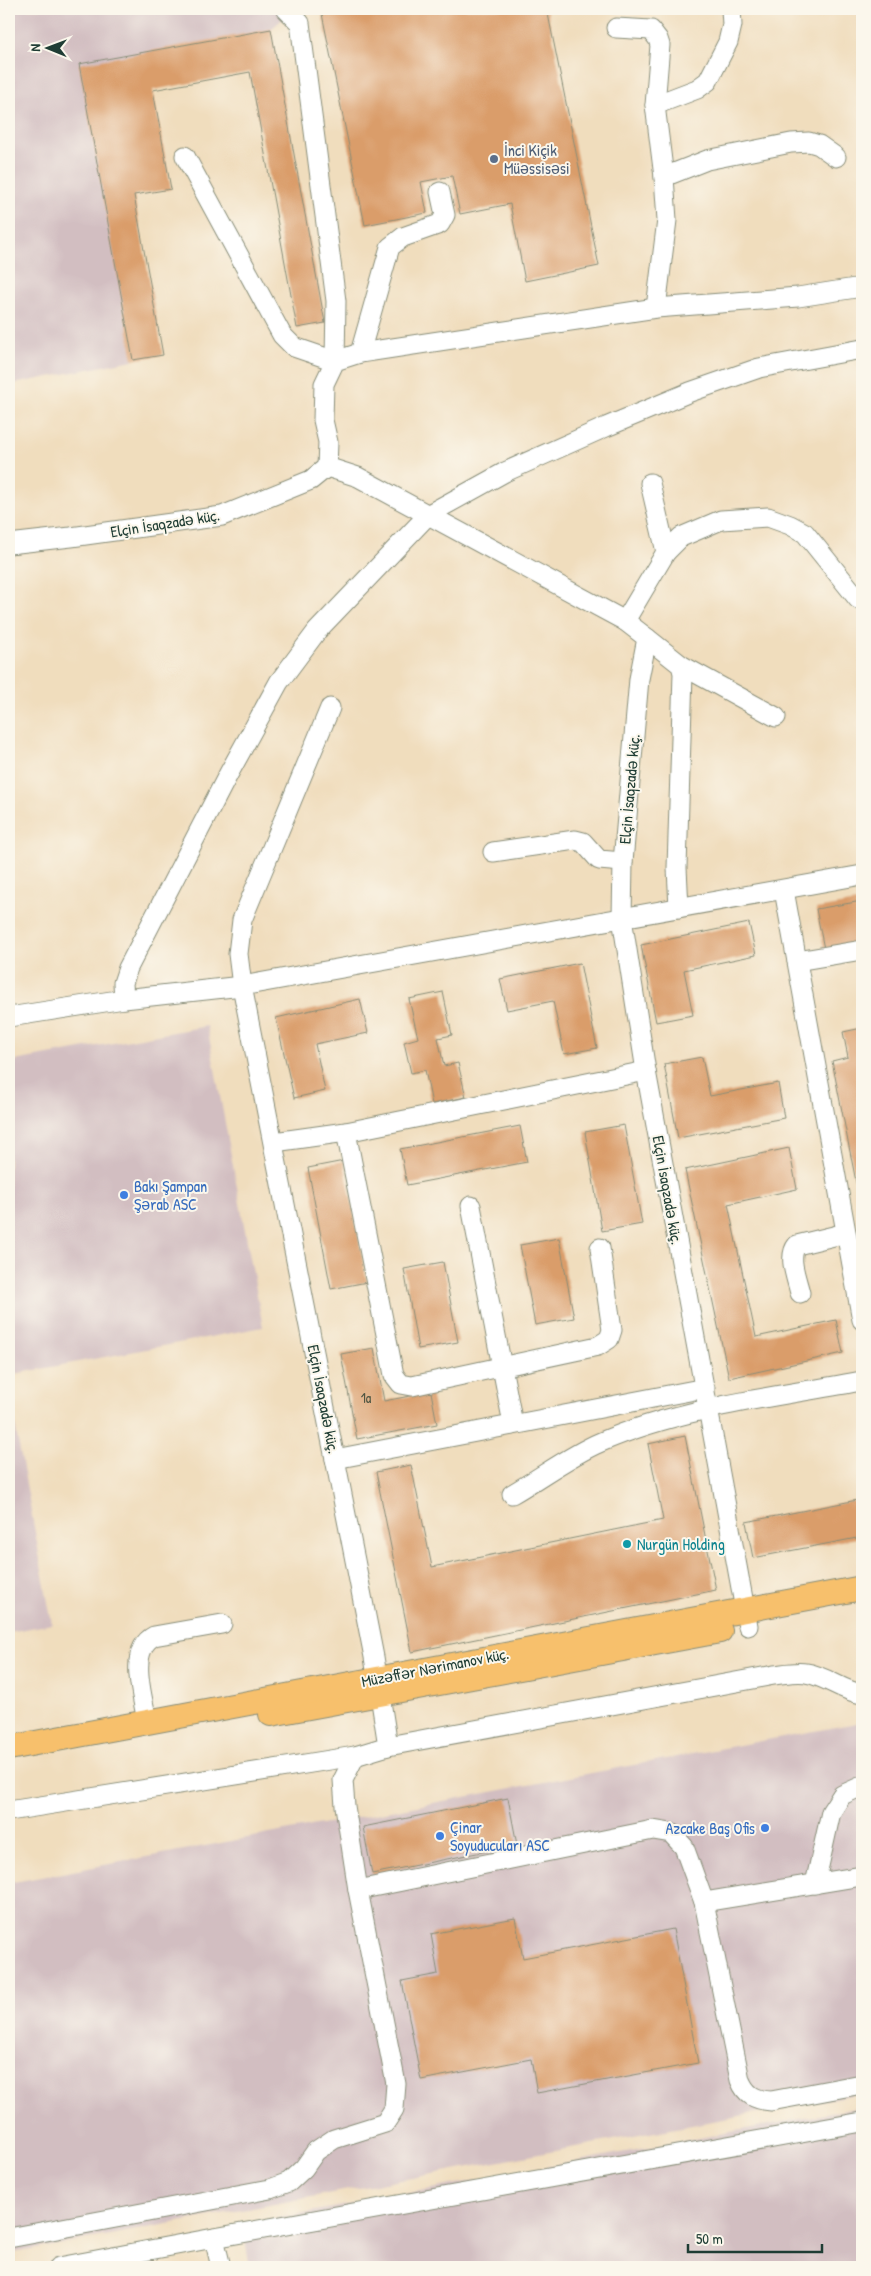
<svg xmlns="http://www.w3.org/2000/svg" width="871" height="2276" viewBox="0 0 871 2276" font-family="'Patrick Hand',sans-serif">
<style>
.industrial{fill:#d2bec1}
.building{fill:#da9d6a}
.lines{fill:none;stroke-linecap:round;stroke-linejoin:round}
.minor-casing{stroke:#888d78;stroke-width:21}
.major-casing{stroke:#888d78;stroke-width:26}
.minor{stroke:#fff;stroke-width:19}
.major{stroke:#f7c06c;stroke-width:24}
.service-dot{fill:#5c6f8a;stroke:#fbf7ec;stroke-width:2}
.shop-dot{fill:#3f7fe0;stroke:#fbf7ec;stroke-width:2}
.culture-dot{fill:#0f9aa8;stroke:#fbf7ec;stroke-width:2}
.labels{text-anchor:middle;dominant-baseline:central;stroke-width:4;stroke-linejoin:round;paint-order:stroke}
.number-label{font-size:14px;fill:#4e5542}
.service-label{font-size:16px;fill:#4e5e75;stroke:#fbf7ec;text-anchor:start}
.street-label{font-size:16px;fill:#1f3d34;stroke:#fbf7ec}
.shop-label{font-size:16px;fill:#366cbe;stroke:#fbf7ec;text-anchor:start}
.culture-label{font-size:16px;fill:#0d838f;stroke:#fbf7ec;text-anchor:start}
</style>
<rect width="100%" height="100%" fill="#fbf7ec"/>
<filter id="ink" filterUnits="userSpaceOnUse"><feTurbulence type="fractalNoise" baseFrequency=".02" numOctaves="2"/><feDisplacementMap in="SourceGraphic" scale="10" xChannelSelector="R" yChannelSelector="G"/><feConvolveMatrix kernelMatrix="1 2 1 2 8 2 1 2 1" color-interpolation-filters="sRGB"/></filter>
<filter id="wash" filterUnits="userSpaceOnUse"><feTurbulence type="fractalNoise" baseFrequency=".0096" numOctaves="4" result="noise"/><feDisplacementMap in="SourceGraphic" scale="20" xChannelSelector="R" yChannelSelector="G"/><feGaussianBlur stdDeviation="1.12" result="paint"/><feColorMatrix in="noise" values="0 0 0 0 0 0 0 0 0 0 0 0 0 0 0 0 0 1.4 0 .05"/><feComposite in="paint" operator="in"/></filter>
<g filter="url(#wash)">
<rect width="100%" height="100%" fill="#f0ddbd"/>
<g class="industrial">
<path d="M 9,9 L 294,9 L 271,29 L 79,64 L 133,360 L 9,385 Z"/>
<path d="M 207,1026 L 263,1327 L 9,1375 L 9,1062 Z"/>
<path d="M 9,1392 L 52,1624 L 9,1632 Z"/>
<path d="M 862,1722 L 862,2093 L 9,2254 L 9,1883 Z"/>
<path d="M 862,2107 L 862,2267 L 250,2267 L 242,2225 Z"/>
</g>
<g id="blocks">
<g class="building">
<path d="M 321,9 L 547,9 L 599,266 L 525,281 L 510,204 L 460,214 L 452,176 L 421,182 L 427,213 L 365,225 Z"/>
<path d="M 271,29 L 325,323 L 297,328 L 250,72 L 153,90 L 171,189 L 134,195 L 163,355 L 133,360 L 79,64 Z"/>
<path d="M 862,901 L 862,942 L 824,949 L 816,909 Z"/>
<path d="M 749,923 L 756,955 L 684,970 L 693,1015 L 656,1022 L 641,945 Z"/>
<path d="M 580,963 L 597,1048 L 564,1054 L 553,1001 L 507,1010 L 500,979 Z"/>
<path d="M 443,992 L 452,1035 L 438,1038 L 444,1066 L 458,1063 L 466,1097 L 432,1104 L 425,1070 L 411,1073 L 404,1042 L 418,1038 L 409,999 Z"/>
<path d="M 360,999 L 368,1033 L 315,1044 L 325,1091 L 294,1098 L 276,1018 Z"/>
<path d="M 862,1028 L 862,1207 L 861,1207 L 832,1061 L 848,1057 L 843,1032 Z"/>
<path d="M 702,1057 L 710,1096 L 778,1083 L 784,1118 L 678,1138 L 664,1064 Z"/>
<path d="M 624,1125 L 642,1224 L 602,1231 L 585,1132 Z"/>
<path d="M 520,1126 L 527,1162 L 407,1185 L 400,1149 Z"/>
<path d="M 789,1148 L 797,1189 L 728,1204 L 756,1337 L 836,1320 L 843,1353 L 729,1378 L 685,1170 Z"/>
<path d="M 344,1161 L 367,1282 L 331,1289 L 308,1168 Z"/>
<path d="M 559,1238 L 574,1318 L 535,1325 L 520,1245 Z"/>
<path d="M 443,1262 L 458,1342 L 418,1349 L 404,1269 Z"/>
<path d="M 374,1348 L 384,1401 L 431,1392 L 437,1424 L 357,1439 L 341,1354 Z"/>
<path d="M 685,1436 L 716,1590 L 412,1652 L 376,1472 L 411,1465 L 432,1567 L 663,1520 L 648,1444 Z"/>
<path d="M 862,1499 L 862,1537 L 753,1558 L 746,1522 Z"/>
<path d="M 508,1798 L 517,1845 L 372,1874 L 363,1827 Z"/>
<path d="M 515,1918 L 523,1958 L 673,1929 L 698,2063 L 537,2093 L 531,2059 L 421,2080 L 402,1981 L 438,1974 L 431,1934 Z"/>
</g>
</g>
</g>
<g filter="url(#ink)">
<use href="#blocks" fill-opacity="0" stroke="#888d78" stroke-width="1"/>
<g class="lines">
<defs>
<g id="minor">
<path d="M 616,28 L 651,30 L 658,39 L 660,45 L 655,105 L 664,177 L 667,220 L 656,308"/>
<path d="M 655,105 L 697,89 L 708,81 L 728,42 L 732,25 L 731,9"/>
<path d="M 185,156 L 282,335 L 294,347 L 335,361 L 336,301 L 300,23 L 286,9"/>
<path d="M 664,177 L 707,160 L 791,143 L 809,142 L 819,145 L 836,157"/>
<path d="M 360,353 L 390,247 L 403,237 L 440,224 L 445,215 L 440,192"/>
<path d="M 327,467 L 358,477 L 625,621 L 647,638 L 639,679 L 623,862 L 622,918 L 646,1071 L 748,1626"/>
<path d="M 327,467 L 328,442 L 323,420 L 324,384 L 335,361 L 360,353 L 656,308 L 798,297 L 862,287"/>
<path d="M 650,483 L 666,552"/>
<path d="M 9,544 L 71,537 L 222,516 L 311,480 L 327,467"/>
<path d="M 625,621 L 666,552 L 681,537 L 721,520 L 768,517 L 790,525 L 805,533 L 858,599 L 862,601"/>
<path d="M 647,638 L 681,665 L 683,673 L 677,868 L 679,908"/>
<path d="M 681,665 L 776,717"/>
<path d="M 493,852 L 575,840 L 583,842 L 599,860 L 623,862"/>
<path d="M 784,890 L 862,1320"/>
<path d="M 797,961 L 862,950"/>
<path d="M 124,999 L 123,983 L 128,968 L 229,773 L 279,682 L 317,631 L 429,514 L 505,472 L 606,427 L 690,392 L 759,368 L 862,349"/>
<path d="M 9,1017 L 124,999 L 242,986 L 862,875"/>
<path d="M 346,1132 L 394,1375 L 401,1384 L 412,1386 L 598,1346 L 609,1339 L 612,1330 L 600,1248"/>
<path d="M 274,1142 L 346,1132 L 646,1071"/>
<path d="M 471,1206 L 513,1424"/>
<path d="M 800,1293 C 797,1279 787,1257 797,1245 L 846,1233"/>
<path d="M 335,1459 L 705,1388"/>
<path d="M 512,1494 C 540,1478 572,1454 601,1442 C 682,1407 775,1397 862,1381"/>
<path d="M 147,1721 C 143,1697 127,1650 154,1636 L 222,1624"/>
<path d="M 388,1746 L 774,1675 C 784,1674 796,1671 806,1673 C 826,1676 842,1691 862,1694"/>
<path d="M 9,1811 L 355,1756 L 388,1746 L 374,1657 L 242,986 L 238,954 L 242,920 L 330,708"/>
<path d="M 815,1884 L 831,1812 L 842,1795 L 862,1786"/>
<path d="M 358,1890 L 653,1830 L 671,1833 L 684,1847 L 704,1902 L 740,2080 C 746,2095 755,2100 771,2101 L 862,2084"/>
<path d="M 704,1902 L 862,1876"/>
<path d="M 9,2238 L 270,2189 L 289,2182 L 304,2168 L 316,2151 L 334,2139 L 385,2123 L 394,2109 L 396,2084 L 358,1890 L 345,1806 L 343,1780 L 355,1756"/>
<path d="M 214,2238 L 862,2122"/>
<path d="M 59,2267 L 214,2238 L 221,2267"/>
</g>
<g id="major">
<path d="M 271,1714 L 720,1631"/>
<path d="M 9,1748 L 862,1588"/>
</g>
</defs>
<use href="#minor" class="minor-casing"/>
<use href="#major" class="major-casing"/>
<use href="#minor" class="minor"/>
<use href="#major" class="major"/>
</g>
</g>
<circle class="service-dot" cx="494" cy="159" r="5"/>
<g class="shop-dot">
<circle cx="124" cy="1195" r="5"/>
<circle cx="765" cy="1828" r="5"/>
<circle cx="440" cy="1836" r="5"/>
</g>
<circle class="culture-dot" cx="627" cy="1544" r="5"/>
<g class="labels">
<g class="number-label">
<text x="366" y="1397">1a</text>
</g>
<g class="service-label">
<text x="504" y="150">İnci Kiçik<tspan x="504" dy="18">Müəssisəsi</tspan></text>
</g>
<g class="street-label">
<text transform="translate(165 523) rotate(-9)">Elçin İsaqzadə küç.</text>
<text transform="translate(629 789) rotate(-85)">Elçin İsaqzadə küç.</text>
<text transform="translate(668 1190) rotate(80)">Elçin İsaqzadə küç.</text>
<text transform="translate(324 1399) rotate(79)">Elçin İsaqzadə küç.</text>
<text transform="translate(435 1667) rotate(-11)">Müzəffər Nərimanov küç.</text>
</g>
<g class="shop-label">
<text x="134" y="1186">Bakı Şampan<tspan x="134" dy="18">Şərab ASC</tspan></text>
<text x="450" y="1827">Çinar<tspan x="450" dy="18">Soyuducuları ASC</tspan></text>
<text x="755" y="1828" text-anchor="end">Azcake Baş Ofis</text>
</g>
<g class="culture-label">
<text x="637" y="1544">Nurgün Holding</text>
</g>
</g>
<rect width="871" height="2276" fill="none" stroke="#fbf7ec" stroke-width="30"/>
<g transform="translate(48 48) rotate(271)" stroke="#fbf7ec" stroke-width="4" paint-order="stroke">
<path d="M0-4L9 19L0 12L-9 19Z" fill="#1f3d34"/>
<text y="-8" font-size="14" font-weight="bold" text-anchor="middle" fill="#1f3d34">N</text>
</g>
<path d="M688 2244v8h134v-8" fill="none" stroke="#1f3d34" stroke-width="2.5"/>
<text x="696" y="2244" font-size="15" fill="#1f3d34" stroke="#fbf7ec" stroke-width="4" paint-order="stroke">50 m</text>
</svg>
